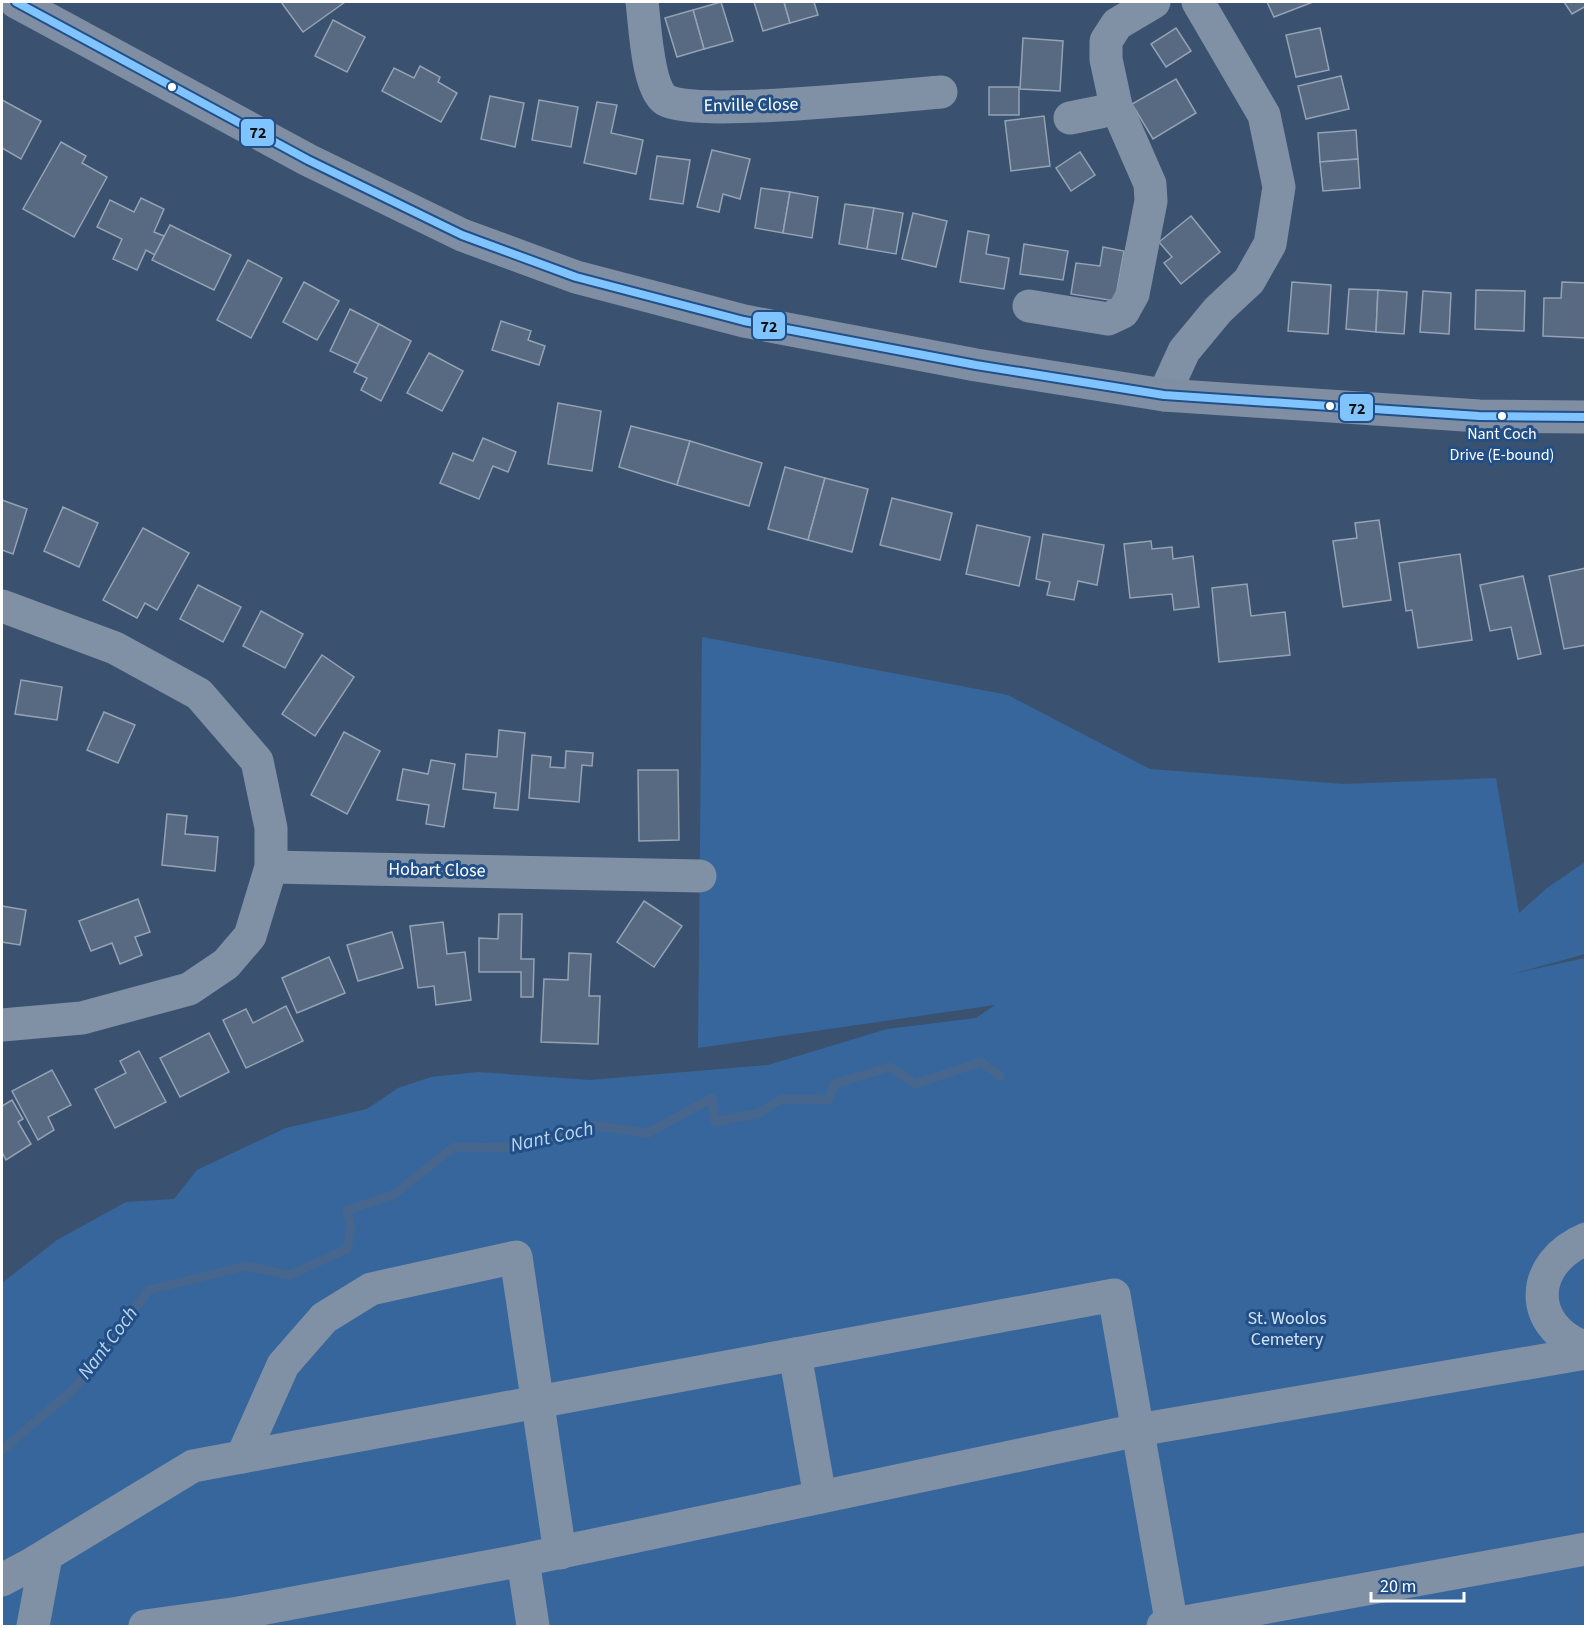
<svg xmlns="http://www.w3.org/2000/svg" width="1587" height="1628" viewBox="0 0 1587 1628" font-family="'Source Sans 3',sans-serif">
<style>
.green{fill:#37669d}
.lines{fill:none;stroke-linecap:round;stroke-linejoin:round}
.stream{stroke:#47668d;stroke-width:9}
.building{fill:#576a82;stroke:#94a2b4;stroke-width:1.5}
.minor{stroke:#8091a6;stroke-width:33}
.major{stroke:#7f8ea3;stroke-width:33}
.bus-1-casing{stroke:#234f87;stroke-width:12}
.bus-1{stroke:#80c4ff;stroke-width:8}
.bus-dot{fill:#fff;stroke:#234f87;stroke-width:2}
.labels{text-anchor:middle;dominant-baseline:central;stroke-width:6;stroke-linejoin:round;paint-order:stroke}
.bus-label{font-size:16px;fill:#fff;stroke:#234f87}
.street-label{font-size:18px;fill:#fff;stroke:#234f87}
.park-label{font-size:18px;fill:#d1e3f7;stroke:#234f87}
.water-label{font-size:20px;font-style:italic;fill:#b9d3f1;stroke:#234f87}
.line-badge{stroke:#234f87;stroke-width:2}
.pale-badge-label{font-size:16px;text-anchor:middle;font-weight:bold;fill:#111}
</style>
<rect width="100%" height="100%" fill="#3a5270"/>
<path class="green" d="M 702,637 L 1008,695 L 1150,769 L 1343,784 L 1496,778 L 1519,913 L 1547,888 L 1585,862 L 1585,954 L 1512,974 L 1585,958 L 1585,1626 L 2,1626 L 2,1283 L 57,1240 L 126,1202 L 174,1199 L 197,1170 L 243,1148 L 286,1128 L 367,1109 L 398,1088 L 431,1077 L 478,1072 L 590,1080 L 768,1065 L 887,1029 L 976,1018 L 995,1005 L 698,1048 Z"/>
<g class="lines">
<path class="stream" d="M 2,1450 L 74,1389 L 149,1290 L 246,1266 L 290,1275 L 347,1249 L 351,1227 L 347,1210 L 393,1195 L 454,1147 L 521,1148 L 589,1125 L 648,1133 L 712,1098 L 715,1122 L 759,1113 L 781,1099 L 829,1100 L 834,1084 L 890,1067 L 915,1084 L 981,1062 L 1000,1076"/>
</g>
<g class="building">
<path d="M 281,2 L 345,2 L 303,32 Z"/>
<path d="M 721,2 L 733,41 L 704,49 L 693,10 Z"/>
<path d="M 754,2 L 784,2 L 790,23 L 763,31 Z"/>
<path d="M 784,2 L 814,2 L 818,15 L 790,23 Z"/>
<path d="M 1267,2 L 1313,2 L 1274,17 Z"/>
<path d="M 1564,2 L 1586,2 L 1586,6 L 1572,14 Z"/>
<path d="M 693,10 L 704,49 L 677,57 L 665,18 Z"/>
<path d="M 333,20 L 365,37 L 347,72 L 315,56 Z"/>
<path d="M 1176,28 L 1191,51 L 1166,67 L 1151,44 Z"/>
<path d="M 1320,28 L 1329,70 L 1296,77 L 1286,35 Z"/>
<path d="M 1023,38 L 1063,41 L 1060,91 L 1020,89 Z"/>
<path d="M 420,66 L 440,77 L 438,82 L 457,93 L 441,122 L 382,91 L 394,68 L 414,78 Z"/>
<path d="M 1341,76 L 1349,109 L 1306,119 L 1298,86 Z"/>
<path d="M 1176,79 L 1196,113 L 1153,139 L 1132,104 Z"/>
<rect x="989" y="87" width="30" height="28"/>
<path d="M 490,96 L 524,103 L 515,147 L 481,139 Z"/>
<path d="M 2,100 L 41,121 L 21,159 L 2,148 Z"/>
<path d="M 539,100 L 578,107 L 571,147 L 532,140 Z"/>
<path d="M 597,102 L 617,105 L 611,133 L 643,140 L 636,174 L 584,163 Z"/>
<path d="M 1044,116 L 1050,166 L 1011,171 L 1005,121 Z"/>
<path d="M 1356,130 L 1358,159 L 1320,162 L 1318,133 Z"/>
<path d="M 61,142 L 86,156 L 82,163 L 107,177 L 74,237 L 23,209 Z"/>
<path d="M 712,150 L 750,159 L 740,199 L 723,194 L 719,212 L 697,207 Z"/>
<path d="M 1080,152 L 1095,175 L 1071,191 L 1056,168 Z"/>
<path d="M 657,156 L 690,160 L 683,204 L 650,199 Z"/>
<path d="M 1358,159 L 1360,188 L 1323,191 L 1320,162 Z"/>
<path d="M 761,188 L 790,192 L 783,233 L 755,228 Z"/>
<path d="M 790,192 L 818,197 L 812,238 L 783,233 Z"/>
<path d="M 141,198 L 164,209 L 154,232 L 164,236 L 155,255 L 146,250 L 137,270 L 113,259 L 122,239 L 97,227 L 110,200 L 134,212 Z"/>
<path d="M 845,204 L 874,208 L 867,249 L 839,244 Z"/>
<path d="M 874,208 L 903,213 L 896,254 L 867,249 Z"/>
<path d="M 913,213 L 947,221 L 936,267 L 902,259 Z"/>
<path d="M 1191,216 L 1220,252 L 1181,284 L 1164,263 L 1172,257 L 1159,242 Z"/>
<path d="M 170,225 L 231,255 L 214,290 L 152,260 Z"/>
<path d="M 968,231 L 989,235 L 986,254 L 1009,258 L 1004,289 L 960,282 Z"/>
<path d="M 1024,244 L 1068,251 L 1063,280 L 1020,274 Z"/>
<path d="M 1103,247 L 1124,251 L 1115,301 L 1071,294 L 1076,263 L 1100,266 Z"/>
<path d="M 248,260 L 282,278 L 251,338 L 217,320 Z"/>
<path d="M 304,282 L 339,301 L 317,340 L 283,322 Z"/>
<path d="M 1292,282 L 1331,285 L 1328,334 L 1288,331 Z"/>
<path d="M 1562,282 L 1586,283 L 1586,338 L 1543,336 L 1544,298 L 1561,298 Z"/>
<path d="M 1349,289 L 1378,290 L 1376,332 L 1346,329 Z"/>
<path d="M 1378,290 L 1407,292 L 1404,334 L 1376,332 Z"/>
<path d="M 1476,290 L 1525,291 L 1524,331 L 1475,329 Z"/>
<path d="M 1423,291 L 1451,293 L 1449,334 L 1420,332 Z"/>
<path d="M 350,309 L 379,324 L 358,364 L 330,351 Z"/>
<path d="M 501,321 L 531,331 L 528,340 L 545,346 L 539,365 L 492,350 Z"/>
<path d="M 379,324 L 411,341 L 381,401 L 361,390 L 367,378 L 354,372 Z"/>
<path d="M 429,353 L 463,371 L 442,411 L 407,393 Z"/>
<path d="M 558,403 L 601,411 L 592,471 L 548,464 Z"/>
<path d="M 631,426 L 690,441 L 677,485 L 619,467 Z"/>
<path d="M 483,438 L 516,452 L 508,472 L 493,466 L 479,499 L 440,483 L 453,453 L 473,461 Z"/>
<path d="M 690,441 L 762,463 L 749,506 L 677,485 Z"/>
<path d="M 785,467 L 825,478 L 808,540 L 768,529 Z"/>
<path d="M 825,478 L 868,489 L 852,552 L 808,540 Z"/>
<path d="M 892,498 L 952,513 L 940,560 L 880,545 Z"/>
<path d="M 2,500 L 27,509 L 13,554 L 2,550 Z"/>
<path d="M 63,507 L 98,523 L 79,567 L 44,551 Z"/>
<path d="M 1379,520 L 1391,600 L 1343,607 L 1333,541 L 1357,538 L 1355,523 Z"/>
<path d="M 977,525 L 1030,537 L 1019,586 L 966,574 Z"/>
<path d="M 143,528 L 189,553 L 157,610 L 145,603 L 137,618 L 103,600 Z"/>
<path d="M 1043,534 L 1104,545 L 1097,585 L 1078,581 L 1074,600 L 1047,595 L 1050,582 L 1036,579 Z"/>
<path d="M 1151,541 L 1152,549 L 1172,547 L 1173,559 L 1193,556 L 1199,607 L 1174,610 L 1172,594 L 1130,598 L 1124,544 Z"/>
<path d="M 1460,554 L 1472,640 L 1418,648 L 1412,610 L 1406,611 L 1399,563 Z"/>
<path d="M 1586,568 L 1586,645 L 1564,649 L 1549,576 Z"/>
<path d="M 1523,576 L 1541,654 L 1518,659 L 1511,627 L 1490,631 L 1480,585 Z"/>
<path d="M 1247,584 L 1251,616 L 1285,612 L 1290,655 L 1219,662 L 1212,588 Z"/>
<path d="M 198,585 L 241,607 L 223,642 L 180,619 Z"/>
<path d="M 261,611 L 303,634 L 285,668 L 243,646 Z"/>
<path d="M 322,655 L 354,677 L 315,736 L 282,714 Z"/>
<path d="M 21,680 L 62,687 L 57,720 L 15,714 Z"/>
<path d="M 104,712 L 135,725 L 118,763 L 87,750 Z"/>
<path d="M 499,730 L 525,733 L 518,810 L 494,808 L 496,793 L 463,789 L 466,754 L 497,757 Z"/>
<path d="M 344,732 L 380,751 L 347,814 L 311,795 Z"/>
<path d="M 566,751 L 593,753 L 592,766 L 582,765 L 579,802 L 529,798 L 532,755 L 551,757 L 550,767 L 565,768 Z"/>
<path d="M 431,760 L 455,764 L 444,827 L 426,824 L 429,805 L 397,800 L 403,769 L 428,774 Z"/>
<path d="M 638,770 L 678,770 L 679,840 L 639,841 Z"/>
<path d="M 167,814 L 187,816 L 185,834 L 218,837 L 215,871 L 162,865 Z"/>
<path d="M 138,899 L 150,932 L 135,937 L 142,955 L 120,964 L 112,943 L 91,951 L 79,921 Z"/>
<path d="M 644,901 L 682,926 L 654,967 L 617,942 Z"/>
<path d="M 2,906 L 26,910 L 20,945 L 2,942 Z"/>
<path d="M 499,914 L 522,914 L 521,959 L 534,959 L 533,997 L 521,997 L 521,972 L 479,972 L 479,938 L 498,939 Z"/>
<path d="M 443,922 L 447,954 L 465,952 L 471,1000 L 436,1005 L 434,986 L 418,988 L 410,926 Z"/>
<path d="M 392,932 L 403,968 L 358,981 L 347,945 Z"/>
<path d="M 569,953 L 591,954 L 589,996 L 600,996 L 598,1044 L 541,1042 L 544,979 L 568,980 Z"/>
<path d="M 329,957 L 345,993 L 297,1013 L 282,978 Z"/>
<path d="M 286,1006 L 303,1041 L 246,1068 L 223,1020 L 246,1009 L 253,1023 Z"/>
<path d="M 209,1033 L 229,1072 L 180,1097 L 160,1058 Z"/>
<path d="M 139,1051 L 166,1102 L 115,1128 L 95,1089 L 126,1073 L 120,1061 Z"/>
<path d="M 52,1070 L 71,1105 L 48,1117 L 54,1130 L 38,1140 L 12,1091 Z"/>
<path d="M 12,1100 L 23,1119 L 18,1122 L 31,1144 L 6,1160 L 2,1152 L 2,1106 Z"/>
</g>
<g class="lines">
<g class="minor">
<path d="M 642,2 C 645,24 647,84 664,99 C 686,119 900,95 941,92"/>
<path d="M 1070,118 L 1100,112 L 1116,106"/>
<path d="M 1029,306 L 1108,319 L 1123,312 L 1133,294 L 1151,201 L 1150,184 L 1116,106 L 1106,59 L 1106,41 L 1117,24 L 1154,2"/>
<path d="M 1164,395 L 1184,351 L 1218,310 L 1249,281 L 1270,244 L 1279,187 L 1264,115 L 1198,2"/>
<path d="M 2,606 L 115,648 L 199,694 L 257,761 L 271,828 L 271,867 L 250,936 L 226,964 L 189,989 L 82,1018 L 2,1025"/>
<path d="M 271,867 L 700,876"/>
<path d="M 1586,1239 C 1529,1263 1526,1326 1586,1348"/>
<path d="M 795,1354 L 820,1497"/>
<path d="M 242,1457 L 283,1365 L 324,1318 L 371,1289 L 516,1257 L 560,1553"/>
<path d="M 523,1560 L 533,1626"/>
<path d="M 2,1580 L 30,1565 L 193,1466 L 1114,1295 L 1172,1626"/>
<path d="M 33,1626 L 46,1556"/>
<path d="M 145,1626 L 239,1613"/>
<path d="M 241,1626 L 239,1613 L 523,1560 L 1138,1430 L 1586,1353"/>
<path d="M 1163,1626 L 1586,1549"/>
</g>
<path class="major" d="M 16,2 L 308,160 L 462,235 L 576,277 L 744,321 L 976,365 L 1164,395 L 1479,416 L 1586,417"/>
<defs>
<path id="bus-1" d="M 16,2 L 308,160 L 462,235 L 576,277 L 744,321 L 976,365 L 1164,395 L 1479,416 L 1586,417"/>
</defs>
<use href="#bus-1" class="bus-1-casing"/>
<use href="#bus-1" class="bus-1"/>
</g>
<g class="bus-dot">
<circle cx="172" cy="87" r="5"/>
<circle cx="1330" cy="406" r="5"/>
<circle cx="1502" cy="416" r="5"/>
</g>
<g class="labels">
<g class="bus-label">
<text x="1502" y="434">Nant Coch<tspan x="1502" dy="21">Drive (E-bound)</tspan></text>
</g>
<g class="street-label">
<text transform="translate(751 105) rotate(-1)">Enville Close</text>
<text transform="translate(437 870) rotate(1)">Hobart Close</text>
</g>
<g class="park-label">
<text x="1287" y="1318">St. Woolos<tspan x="1287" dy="21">Cemetery</tspan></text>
</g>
<g class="water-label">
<text transform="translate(552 1137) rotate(-12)">Nant Coch</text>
<text transform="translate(108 1343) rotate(-53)">Nant Coch</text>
</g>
</g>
<g class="line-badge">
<rect x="240" y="118" width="35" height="29" rx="6" fill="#80c4ff"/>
<rect x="752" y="311" width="34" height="29" rx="6" fill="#80c4ff"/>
<rect x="1339" y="393" width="35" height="29" rx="6" fill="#80c4ff"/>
</g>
<g class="pale-badge-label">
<text x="258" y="138">72</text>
<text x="769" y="332">72</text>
<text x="1357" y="414">72</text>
</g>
<rect width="1587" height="1628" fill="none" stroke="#ffffff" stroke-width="6"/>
<path d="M1371 1592v9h93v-9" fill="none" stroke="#ffffff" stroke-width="3"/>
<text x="1380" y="1592" font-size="18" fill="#ffffff" stroke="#234f87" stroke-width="4.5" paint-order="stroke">20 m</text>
</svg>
